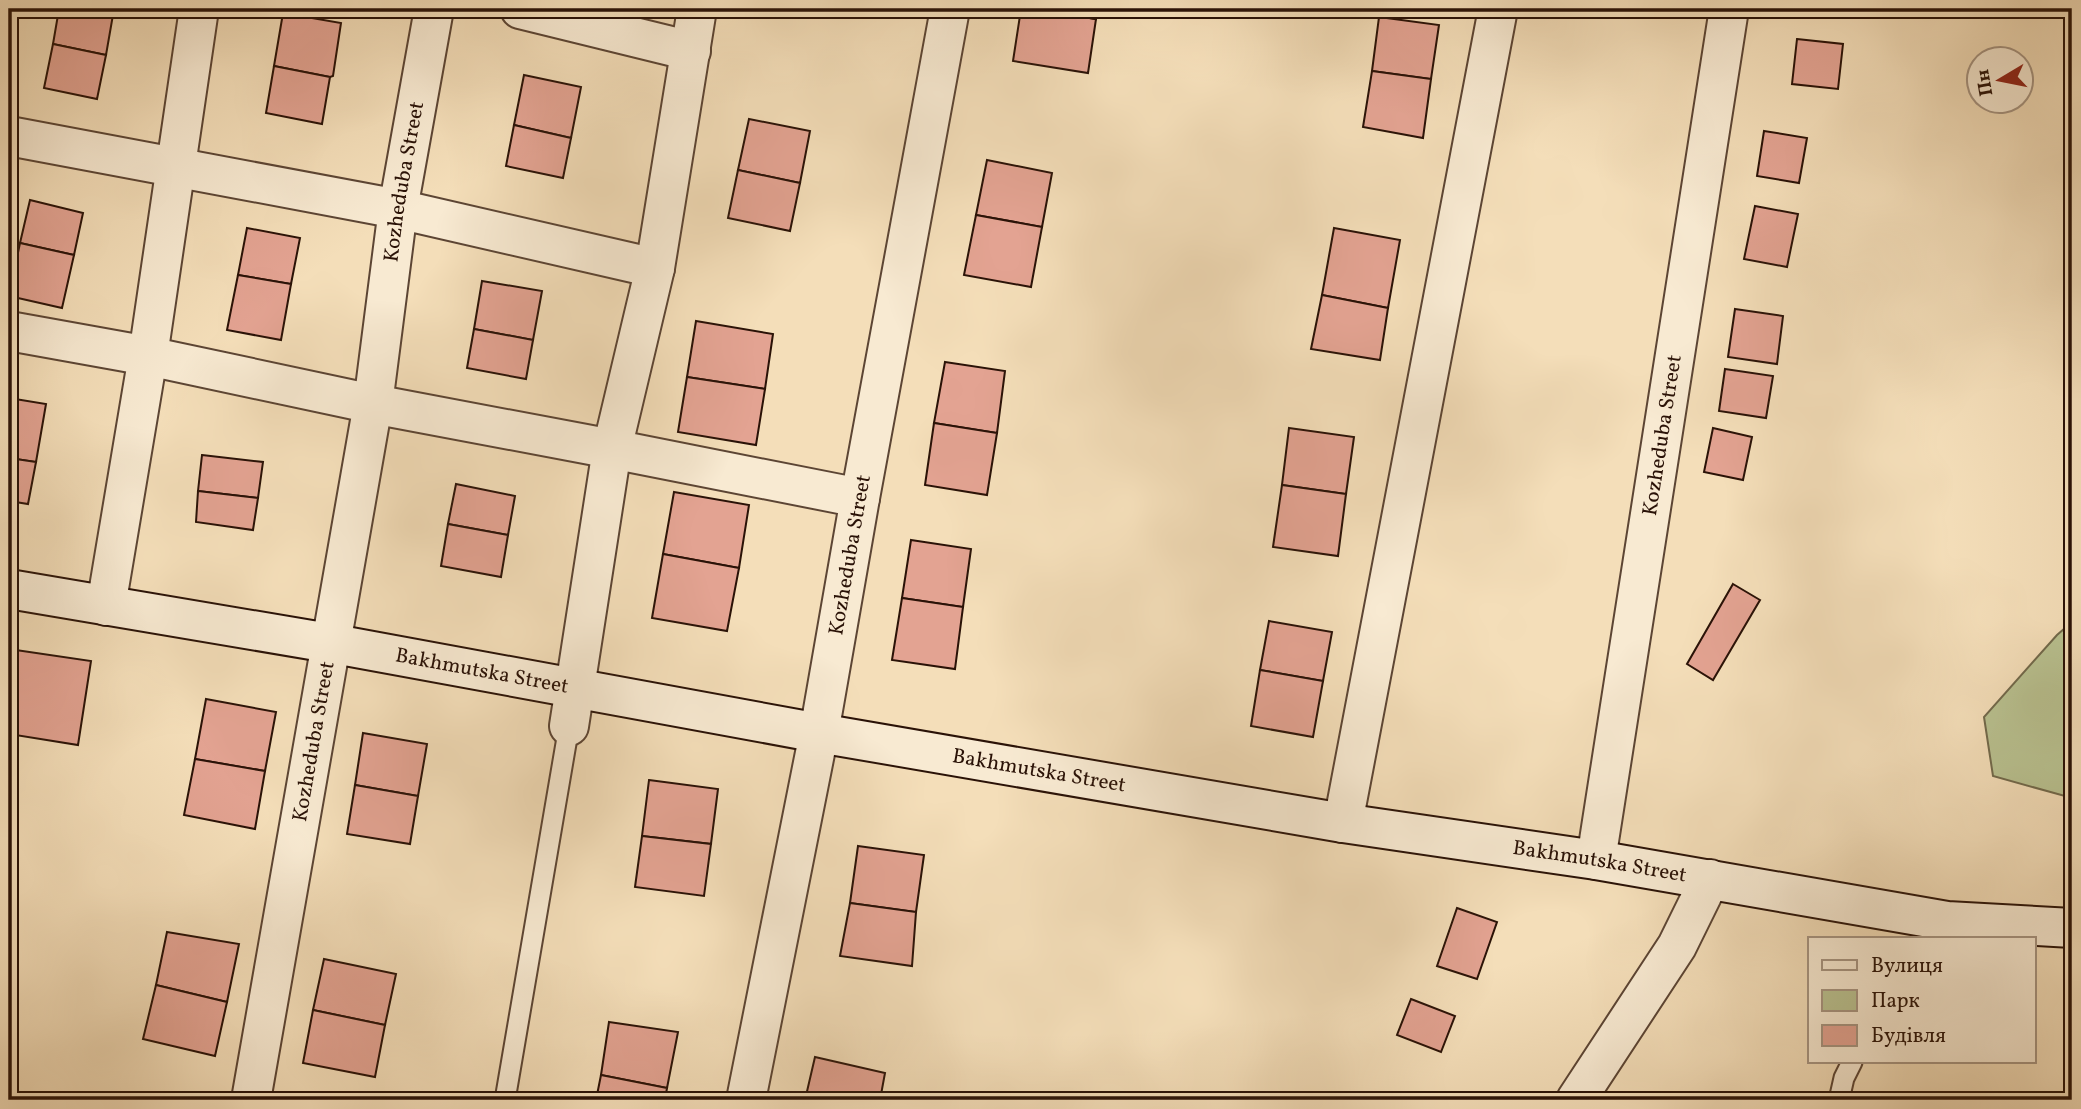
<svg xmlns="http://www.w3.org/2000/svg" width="2081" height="1109" viewBox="0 0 2081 1109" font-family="Vollkorn,serif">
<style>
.green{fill:#b9c291;stroke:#726a4c;stroke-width:2}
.building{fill:#e3a392;stroke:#2a1207;stroke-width:2}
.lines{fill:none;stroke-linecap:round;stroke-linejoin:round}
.lane-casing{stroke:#5c4534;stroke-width:23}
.street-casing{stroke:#5c4534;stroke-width:42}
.secondary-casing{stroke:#2a1207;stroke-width:42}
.lane{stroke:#f8ead2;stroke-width:19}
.street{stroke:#f8ead2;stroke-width:38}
.secondary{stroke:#f8ead2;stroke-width:38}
.labels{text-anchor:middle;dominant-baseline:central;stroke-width:7;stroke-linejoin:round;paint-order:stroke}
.street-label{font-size:21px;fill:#2a1207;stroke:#f8ead2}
</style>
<rect width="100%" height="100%" fill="#f4deb9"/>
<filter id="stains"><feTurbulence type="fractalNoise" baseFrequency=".00286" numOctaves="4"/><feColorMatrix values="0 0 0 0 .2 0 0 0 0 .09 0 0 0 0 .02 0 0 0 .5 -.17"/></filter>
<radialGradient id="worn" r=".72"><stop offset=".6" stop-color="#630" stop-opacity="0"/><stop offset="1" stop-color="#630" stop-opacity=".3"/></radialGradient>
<path class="green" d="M 2072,622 L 2072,798 L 1993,776 L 1984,717 L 2057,635 Z"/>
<g class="building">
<path d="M 59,9 L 114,9 L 106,55 L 53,44 Z"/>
<path d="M 796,9 L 826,9 L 824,16 Z"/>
<path d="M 1021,9 L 1033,9 L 1096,19 L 1088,73 L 1013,61 Z"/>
<path d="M 1033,9 L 1098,9 L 1096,19 Z"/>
<path d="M 283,13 L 341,23 L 333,76 L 330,77 L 274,66 Z"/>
<path d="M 1379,17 L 1439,25 L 1431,79 L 1372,71 Z"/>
<path d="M 1797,39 L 1843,44 L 1838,89 L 1792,84 Z"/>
<path d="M 53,44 L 106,55 L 97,99 L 44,88 Z"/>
<path d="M 274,66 L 330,77 L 322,124 L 266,113 Z"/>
<path d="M 1372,71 L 1431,79 L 1423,138 L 1363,127 Z"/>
<path d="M 524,75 L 581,87 L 571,138 L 514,125 Z"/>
<path d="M 749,119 L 810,131 L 800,183 L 738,170 Z"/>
<path d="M 514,125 L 571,138 L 563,178 L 506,166 Z"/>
<path d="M 1764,131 L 1807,138 L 1799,183 L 1757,176 Z"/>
<path d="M 987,160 L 1052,173 L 1042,227 L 976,215 Z"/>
<path d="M 738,170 L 800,183 L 790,231 L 728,218 Z"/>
<path d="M 30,200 L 83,213 L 74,255 L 20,243 Z"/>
<path d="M 1755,206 L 1798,214 L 1787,267 L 1744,259 Z"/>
<path d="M 976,215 L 1042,227 L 1031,287 L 964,275 Z"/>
<path d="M 247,228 L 300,238 L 291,284 L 238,275 Z"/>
<path d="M 1334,228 L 1400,240 L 1388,308 L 1322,295 Z"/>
<path d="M 20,243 L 74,255 L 62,308 L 9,296 Z"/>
<path d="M 238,275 L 291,284 L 281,340 L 227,330 Z"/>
<path d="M 482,281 L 542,291 L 533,340 L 474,329 Z"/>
<path d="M 1322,295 L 1388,308 L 1380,360 L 1311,349 Z"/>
<path d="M 1735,309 L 1783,316 L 1777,364 L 1728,357 Z"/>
<path d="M 696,321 L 773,334 L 765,389 L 687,377 Z"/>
<path d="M 474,329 L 533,340 L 526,379 L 467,368 Z"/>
<path d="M 945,362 L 1005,371 L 997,433 L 934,423 Z"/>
<path d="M 1725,369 L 1773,376 L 1766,418 L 1719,411 Z"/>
<path d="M 687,377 L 765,389 L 756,445 L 678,432 Z"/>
<path d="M 9,398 L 46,404 L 36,462 L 9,458 Z"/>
<path d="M 934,423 L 997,433 L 987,495 L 925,485 Z"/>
<path d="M 1289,428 L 1354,437 L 1346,494 L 1282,485 Z"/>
<path d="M 1713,428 L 1752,437 L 1743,480 L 1704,472 Z"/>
<path d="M 202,455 L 263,462 L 258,498 L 198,491 Z"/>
<path d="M 9,458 L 36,462 L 28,504 L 9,501 Z"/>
<path d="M 456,484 L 515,496 L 508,535 L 448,524 Z"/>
<path d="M 1282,485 L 1346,494 L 1338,556 L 1273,547 Z"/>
<path d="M 198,491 L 258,498 L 253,530 L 196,522 Z"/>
<path d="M 674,492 L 749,505 L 739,568 L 663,554 Z"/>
<path d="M 448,524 L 508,535 L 501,577 L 441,566 Z"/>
<path d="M 911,540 L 971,549 L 963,607 L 902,598 Z"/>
<path d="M 663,554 L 739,568 L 727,631 L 652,618 Z"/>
<path d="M 1733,584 L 1760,600 L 1713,680 L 1687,664 Z"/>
<path d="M 902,598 L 963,607 L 955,669 L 892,660 Z"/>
<path d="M 1269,621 L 1332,632 L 1323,681 L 1260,670 Z"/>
<path d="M 9,649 L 91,661 L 78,745 L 9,734 Z"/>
<path d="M 1260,670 L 1323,681 L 1313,737 L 1251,726 Z"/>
<path d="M 206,699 L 276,712 L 265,771 L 195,759 Z"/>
<path d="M 363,733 L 427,744 L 418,796 L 355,785 Z"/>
<path d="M 195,759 L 265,771 L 255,829 L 184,815 Z"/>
<path d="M 649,780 L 718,789 L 711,844 L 642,836 Z"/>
<path d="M 355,785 L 418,796 L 410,844 L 347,834 Z"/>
<path d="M 642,836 L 711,844 L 704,896 L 635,887 Z"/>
<path d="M 858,846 L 924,855 L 916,912 L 850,903 Z"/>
<path d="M 850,903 L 916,912 L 912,966 L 840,956 Z"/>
<path d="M 1457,908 L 1497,922 L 1477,979 L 1437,966 Z"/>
<path d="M 167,932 L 239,944 L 227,1002 L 156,985 Z"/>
<path d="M 324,959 L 396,974 L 385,1025 L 313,1010 Z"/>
<path d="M 156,985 L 227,1002 L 215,1056 L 143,1039 Z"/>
<path d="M 1411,999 L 1455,1016 L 1441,1052 L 1397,1035 Z"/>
<path d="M 313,1010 L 385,1025 L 375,1077 L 303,1063 Z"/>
<path d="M 609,1022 L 678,1032 L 667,1088 L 601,1075 Z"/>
<path d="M 815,1057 L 885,1073 L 880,1100 L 805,1100 Z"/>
<path d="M 601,1075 L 667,1088 L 665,1100 L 596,1100 Z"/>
</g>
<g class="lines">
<defs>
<g id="lane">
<path d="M 505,1100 L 569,726"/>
<path d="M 1839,1100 L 1844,1078 L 1852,1062"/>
</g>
<g id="street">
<path d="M 520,9 L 691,51"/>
<path d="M 9,136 L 398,209 L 655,268"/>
<path d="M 9,331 L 148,356 L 373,404 L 612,449 L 860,498"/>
<path d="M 106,606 L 148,356 L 199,9"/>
<path d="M 569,726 L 612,449 L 655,268 L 697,9"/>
<path d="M 1343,823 L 1498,9"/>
<path id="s1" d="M 1596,860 L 1729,9"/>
<path id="s2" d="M 251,1100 L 373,404 L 398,209 L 434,9"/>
<path id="s3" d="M 746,1100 L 819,733 L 860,498 L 950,9"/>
<path d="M 1576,1100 L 1677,946 L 1710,879"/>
</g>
<g id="secondary">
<path id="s4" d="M 9,589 L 329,643 L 819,733 L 1343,823 L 1596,860 L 1947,921 L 2072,928"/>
</g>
</defs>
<use href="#lane" class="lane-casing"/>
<use href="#street" class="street-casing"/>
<use href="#secondary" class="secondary-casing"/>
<use href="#lane" class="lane"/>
<use href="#street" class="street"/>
<use href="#secondary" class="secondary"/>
</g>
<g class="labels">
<g class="street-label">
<text stroke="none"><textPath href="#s2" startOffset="931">Kozheduba Street</textPath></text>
<text stroke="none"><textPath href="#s1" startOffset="430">Kozheduba Street</textPath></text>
<text stroke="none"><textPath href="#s3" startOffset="555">Kozheduba Street</textPath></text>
<text stroke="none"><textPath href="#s4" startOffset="480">Bakhmutska Street</textPath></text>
<text stroke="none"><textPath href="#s2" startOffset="364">Kozheduba Street</textPath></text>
<text stroke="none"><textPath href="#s4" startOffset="1046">Bakhmutska Street</textPath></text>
<text stroke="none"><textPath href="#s4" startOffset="1614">Bakhmutska Street</textPath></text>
</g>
</g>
<rect width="2081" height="1109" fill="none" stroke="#f4deb9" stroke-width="35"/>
<rect x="10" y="10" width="2060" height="1088" fill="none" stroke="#2a1207" stroke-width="3.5"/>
<rect x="18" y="18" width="2046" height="1074" fill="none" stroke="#2a1207" stroke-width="2"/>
<rect x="1808" y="937" width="228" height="126" fill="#f8ead2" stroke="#a69481" stroke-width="2"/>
<rect x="1822" y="960" width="35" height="10" fill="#f8ead2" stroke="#a69481" stroke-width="2"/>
<text x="1871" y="972" font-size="21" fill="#2a1207">Вулиця</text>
<rect x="1822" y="990" width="35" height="21" fill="#b9c291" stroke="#a69481" stroke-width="2"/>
<text x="1871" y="1007" font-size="21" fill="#2a1207">Парк</text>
<rect x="1822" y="1025" width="35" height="21" fill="#e3a392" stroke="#a69481" stroke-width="2"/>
<text x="1871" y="1042" font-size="21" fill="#2a1207">Будівля</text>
<g transform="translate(2000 80) rotate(260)"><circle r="33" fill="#f8ead2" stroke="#a69481" stroke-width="2"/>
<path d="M0-5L12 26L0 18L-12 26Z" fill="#8f2418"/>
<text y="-10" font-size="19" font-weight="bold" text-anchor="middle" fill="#2a1207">Пн</text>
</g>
<rect width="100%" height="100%" filter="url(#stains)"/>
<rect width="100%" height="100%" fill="url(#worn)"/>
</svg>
